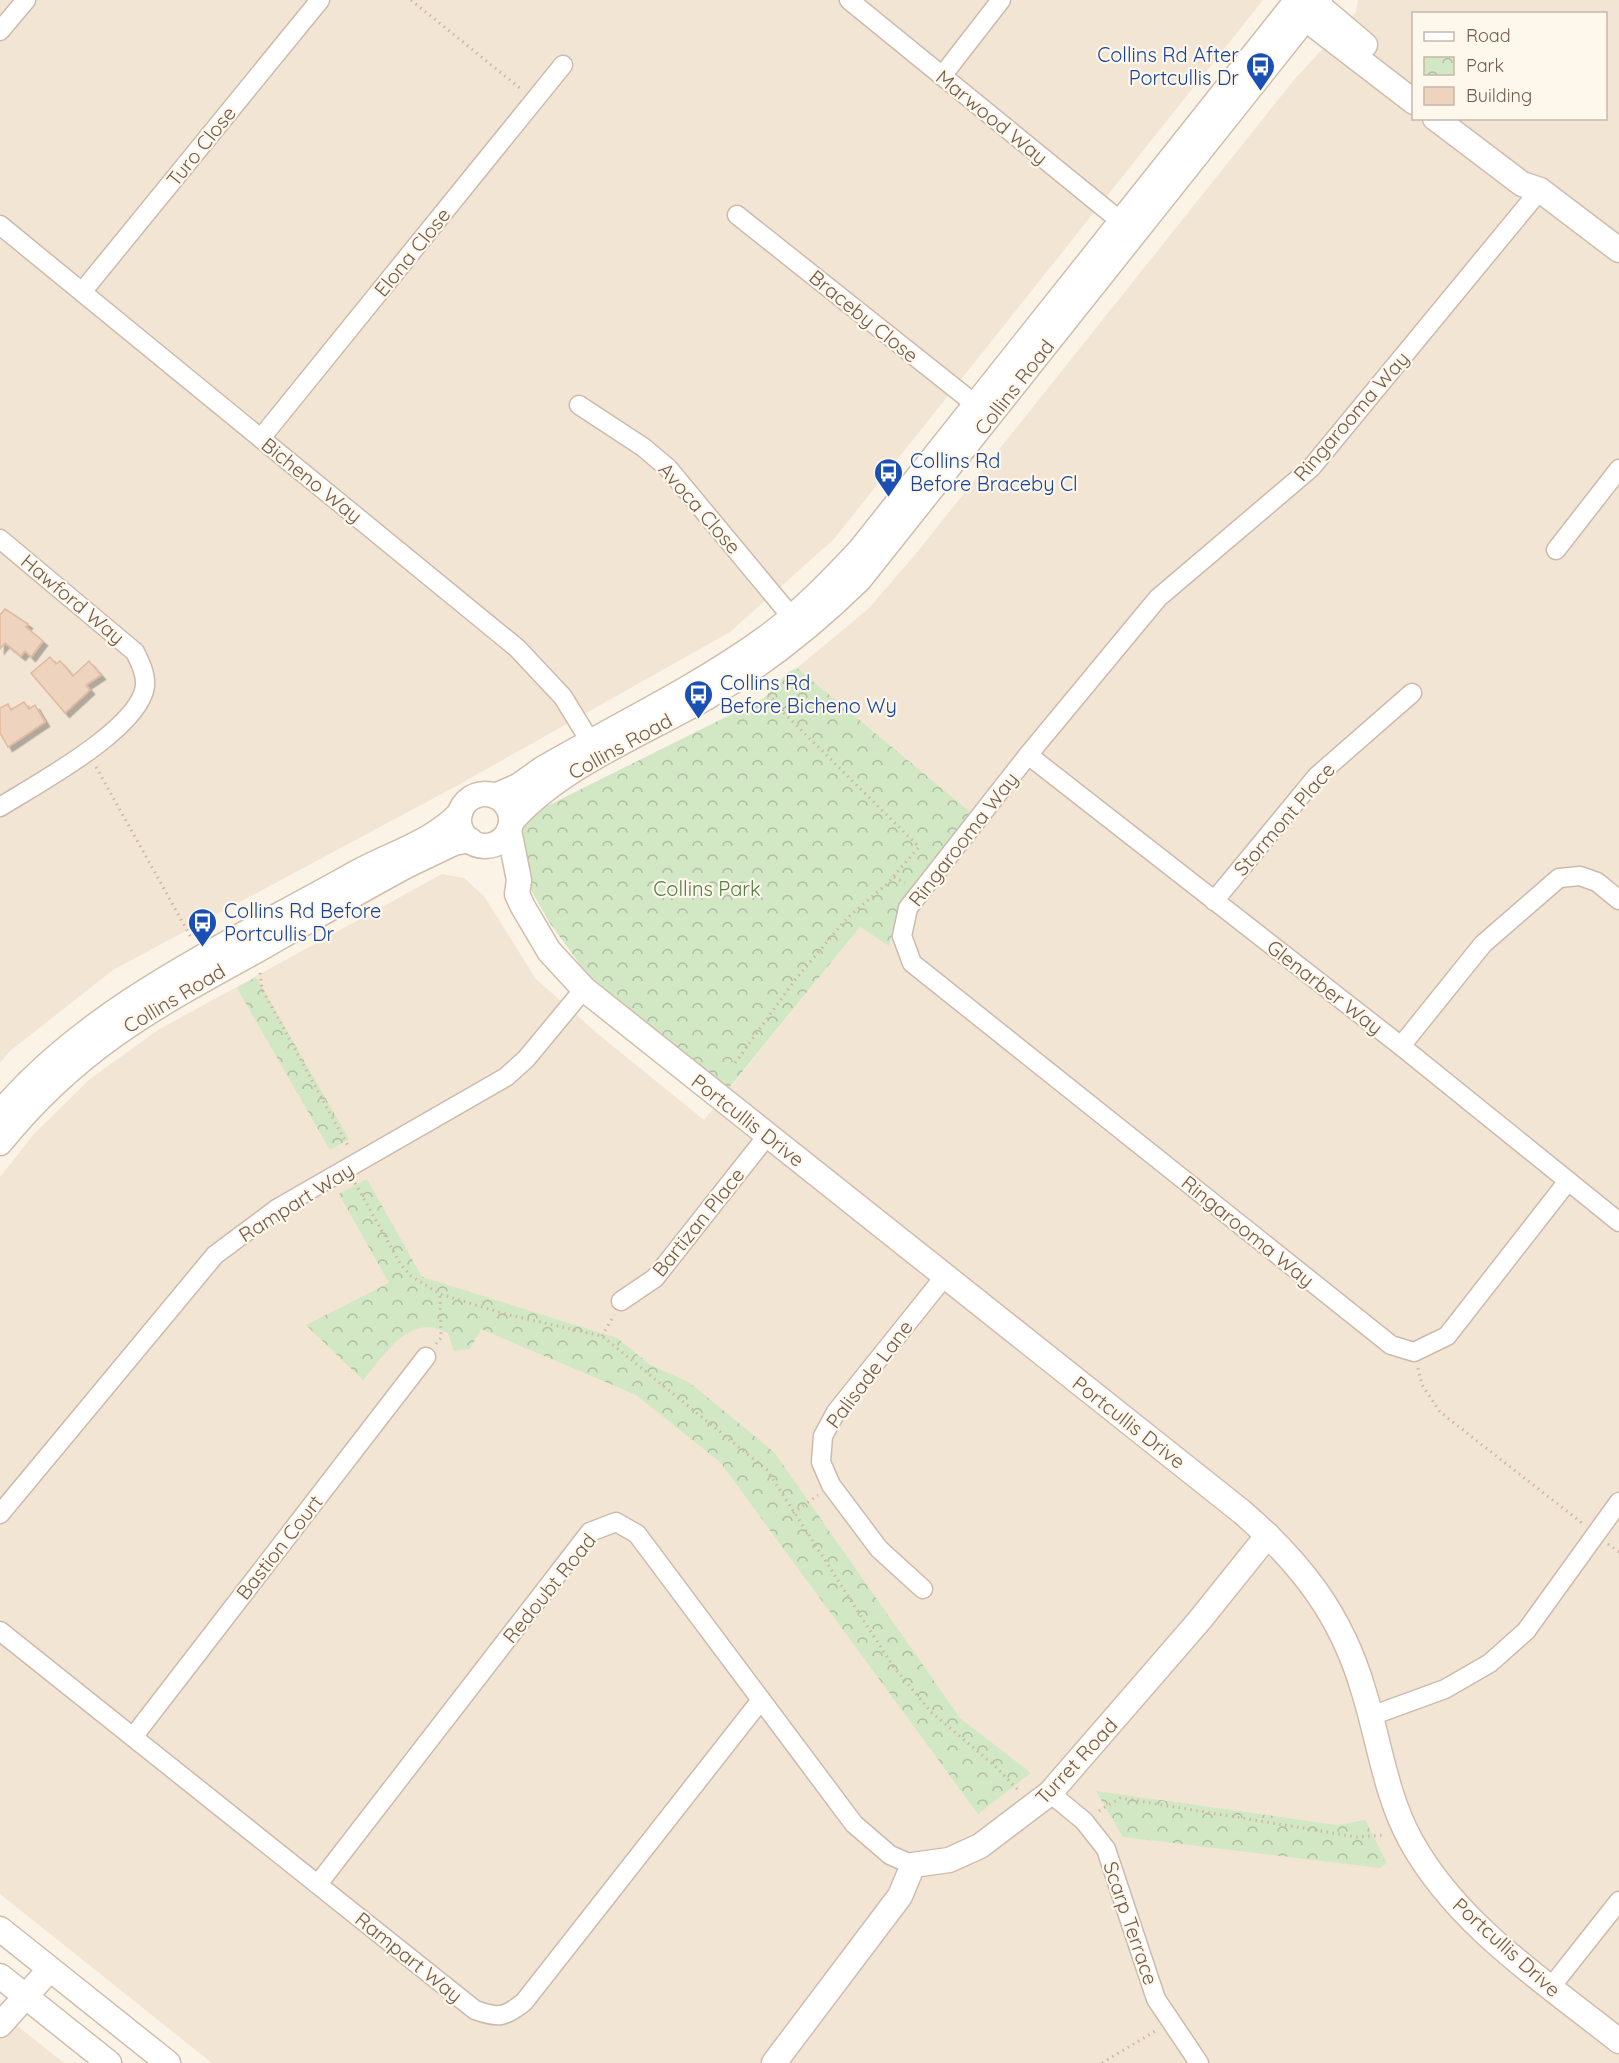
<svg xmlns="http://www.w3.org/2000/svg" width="1619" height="2063" viewBox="0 0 1619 2063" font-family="Quicksand,sans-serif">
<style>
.residential{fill:#f2e5d4;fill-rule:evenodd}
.park{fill:url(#park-crowns)}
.building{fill:#eed3be;stroke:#e0baa0;stroke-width:1.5;filter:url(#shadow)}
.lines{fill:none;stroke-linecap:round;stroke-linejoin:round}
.street-casing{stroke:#ccbbac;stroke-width:21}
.secondary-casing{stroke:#d0bdad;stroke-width:27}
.path{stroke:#d3b6a2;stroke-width:3;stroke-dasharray:1.5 4.5;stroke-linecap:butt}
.street{stroke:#fff;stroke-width:18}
.secondary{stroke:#fff;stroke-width:24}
.labels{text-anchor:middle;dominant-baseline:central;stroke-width:4.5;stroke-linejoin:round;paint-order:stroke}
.transit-label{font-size:20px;fill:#164399;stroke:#fef7eb;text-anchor:start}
.street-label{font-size:20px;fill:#725a4c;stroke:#fef7eb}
.park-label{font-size:20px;fill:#557c47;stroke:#fef7eb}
</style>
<defs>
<pattern id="park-crowns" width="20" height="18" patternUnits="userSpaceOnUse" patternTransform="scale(1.5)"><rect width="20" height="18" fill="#d2e7c4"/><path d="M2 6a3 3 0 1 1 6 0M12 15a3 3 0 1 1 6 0" fill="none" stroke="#afbea1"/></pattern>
<filter id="shadow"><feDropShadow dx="4.5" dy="4.5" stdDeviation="0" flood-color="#0004"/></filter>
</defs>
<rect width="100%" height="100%" fill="#fbf3e5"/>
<g class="residential">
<path d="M 0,0 L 1263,0 L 834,539 L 730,632 L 460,784 L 113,970 L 10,1051 L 0,1063 Z"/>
<path d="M 1358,0 L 1619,0 L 1619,2063 L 212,2063 L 0,1894 L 0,1177 L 34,1134 L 90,1079 L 158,1030 L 442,874 L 464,878 L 484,896 L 536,979 L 598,1034 L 704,1120 L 860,927 L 889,946 L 901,904 L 975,816 L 797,668 L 868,609 L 914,556 L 1294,80 L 1356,12 ZM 1414,14 L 1606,14 L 1606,118 L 1414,118 Z"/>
<path d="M 0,2012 L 64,2063 L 0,2063 Z"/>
</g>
<g class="park">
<path d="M 797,668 L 975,816 L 901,904 L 889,946 L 860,927 L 729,1088 L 593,982 L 549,922 L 530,888 L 519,843 L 524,824 L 533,813 L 764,698 L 788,672 Z"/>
<path d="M 256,977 L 349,1139 L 330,1150 L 237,988 Z"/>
<path d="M 367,1179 L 422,1277 L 617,1338 L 649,1364 L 690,1383 L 774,1452 L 960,1718 L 1031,1773 L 978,1814 L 720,1462 L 636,1395 L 481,1329 L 470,1349 L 454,1351 L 448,1333 C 441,1331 432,1326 425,1327 C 398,1330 379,1362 363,1380 L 306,1325 L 389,1283 L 339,1194 Z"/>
<path d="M 1096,1791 L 1337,1825 L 1365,1820 L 1387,1863 L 1380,1868 L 1123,1837 Z"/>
</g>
<g class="building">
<path d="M 5,609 L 28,624 L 26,627 L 43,641 L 31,657 L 25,651 L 21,656 L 5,643 L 0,649 L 0,615 Z"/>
<path d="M 50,657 L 56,664 L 60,661 L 73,676 L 89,661 L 101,675 L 86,685 L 90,690 L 65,713 L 31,673 Z"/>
<path d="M 24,702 L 29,709 L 35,705 L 45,722 L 8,747 L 0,733 L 0,708 L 8,704 L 11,710 Z"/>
</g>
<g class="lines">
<defs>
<g id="street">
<path d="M 849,0 L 1129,228"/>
<path d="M 0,31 L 26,0"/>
<path d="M 942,76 L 1001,0"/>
<path d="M 1540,190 L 1311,468 L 1158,598 L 1028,755 L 908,908 L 902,936 L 912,963 L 1391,1345 L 1414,1352 L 1447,1336 L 1568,1181"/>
<path d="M 737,215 L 985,412"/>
<path d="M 0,225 L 517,648 L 563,697 L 596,751"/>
<path d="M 82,292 L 320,0"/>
<path d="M 579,405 L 643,447 L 668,468 L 800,627"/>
<path d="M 261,438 L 563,65"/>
<path d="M 0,539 L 135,652 C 140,662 146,674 145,686 C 140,729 35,785 0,807"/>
<path d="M 1556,550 L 1619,469"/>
<path d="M 1028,755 L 1401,1046 L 1619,1222"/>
<path d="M 1214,901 L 1317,776 L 1412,693"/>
<path d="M 1401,1046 L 1483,944 L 1559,878 L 1580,876 L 1597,882 L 1619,900"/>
<path d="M 621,1301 L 655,1278 L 767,1136"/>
<path d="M 0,1514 L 215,1255 L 278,1208 L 506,1077 L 526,1059 L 584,989"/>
<path d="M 923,1589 L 879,1549 L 831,1485 L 821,1462 L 823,1436 L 836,1412 L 945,1276"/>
<path d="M 0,1631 L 475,2010 C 498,2018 504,2018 524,2002 L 761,1700"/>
<path d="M 1371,1716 L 1445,1689 L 1490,1663 L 1526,1631 L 1619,1502"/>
<path d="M 133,1737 L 426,1357"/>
<path d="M 1050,1793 L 1084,1821 L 1106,1849 L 1156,1999 L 1199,2063"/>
<path d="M 318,1884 L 590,1532 L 616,1522 L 637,1534 L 854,1824 L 890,1855 L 913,1865"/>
<path d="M 1551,1987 L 1619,1901"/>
</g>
<g id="secondary">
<path d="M 1312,0 L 1365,45"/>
<path d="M 1293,9 L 1414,102"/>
<path d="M 1435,118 L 1522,184 L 1540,190 L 1619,250"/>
<circle cx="485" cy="820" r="26"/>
<path d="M 495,796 L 518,786 L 542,769 C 616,726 697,688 767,637 C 801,612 831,581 860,550 L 1297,0"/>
<path d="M 511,822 C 560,766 643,734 707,697 C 763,665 812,626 859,580 L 1320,0"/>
<path d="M 509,830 L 519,880 L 517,894 L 523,907 L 549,951 L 584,989 L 1242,1512 C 1300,1562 1341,1614 1363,1689 C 1379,1739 1385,1794 1411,1841 C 1458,1926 1545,1982 1619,2041"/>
<path d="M 0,1113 C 92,1004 232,943 354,874 C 389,854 432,843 460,813"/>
<path d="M 0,1143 C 75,1050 150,1009 252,953 C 303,924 354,894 406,866 L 454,843 L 470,840"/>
<path d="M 0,1929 L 168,2063"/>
<path d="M 0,1976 L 109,2063"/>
<path d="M 0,2025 L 50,1969"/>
<path d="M 774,2063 L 900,1896 L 913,1865 L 949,1860 L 980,1846 L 1050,1793 L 1199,1621 L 1268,1535"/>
</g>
</defs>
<use href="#street" class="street-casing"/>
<use href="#secondary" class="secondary-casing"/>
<g class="path">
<path d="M 411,0 L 521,89"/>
<path d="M 96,767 L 192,939"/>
<path d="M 894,877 L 905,883"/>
<path d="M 260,973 L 262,989 L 349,1148"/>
<path d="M 735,1063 L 795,980 L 847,918 L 886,885 L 919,847 L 778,707 L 765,688"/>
<path d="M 355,1183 L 401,1265 L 411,1276 L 440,1294 L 505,1314 L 602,1336 L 767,1470 L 893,1666 L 931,1712 L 995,1766 L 1020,1792"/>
<path d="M 602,1336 L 614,1315"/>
<path d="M 436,1344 L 441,1338 L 440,1294"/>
<path d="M 1418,1368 L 1422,1385 L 1440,1412 L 1582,1523"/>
<path d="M 793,1513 L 818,1495"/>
<path d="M 1608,1544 L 1619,1552"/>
<path d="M 1099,1811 L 1120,1798 L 1357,1837 L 1385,1835"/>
<path d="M 1102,2063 L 1157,2030"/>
</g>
<use href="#street" class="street"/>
<use href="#secondary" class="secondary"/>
</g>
<defs>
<symbol id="bus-pin" viewBox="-11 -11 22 30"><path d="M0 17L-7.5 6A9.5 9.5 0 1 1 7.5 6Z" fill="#1a4fb4" stroke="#fef7eb"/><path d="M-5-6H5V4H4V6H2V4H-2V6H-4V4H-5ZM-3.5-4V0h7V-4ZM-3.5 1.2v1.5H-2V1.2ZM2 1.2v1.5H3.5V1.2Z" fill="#fff"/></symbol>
</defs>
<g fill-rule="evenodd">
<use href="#bus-pin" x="1244" y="50" width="33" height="45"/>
<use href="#bus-pin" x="872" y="456" width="33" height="45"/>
<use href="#bus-pin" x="682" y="678" width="33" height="45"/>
<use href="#bus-pin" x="186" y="906" width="33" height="45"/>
</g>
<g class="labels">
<g class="transit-label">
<text x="1239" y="54" text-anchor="end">Collins Rd After<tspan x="1239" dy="23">Portcullis Dr</tspan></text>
<text x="910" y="460">Collins Rd<tspan x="910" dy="23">Before Braceby Cl</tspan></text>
<text x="720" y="682">Collins Rd<tspan x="720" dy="23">Before Bicheno Wy</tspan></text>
<text x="224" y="910">Collins Rd Before<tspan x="224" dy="23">Portcullis Dr</tspan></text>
</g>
<g class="street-label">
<text transform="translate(992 117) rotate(39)">Marwood Way</text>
<text transform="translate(201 146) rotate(-51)">Turo Close</text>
<text transform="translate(412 252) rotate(-51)">Elona Close</text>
<text transform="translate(864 316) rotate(39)">Braceby Close</text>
<text transform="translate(1014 387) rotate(-52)">Collins Road</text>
<text transform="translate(1351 416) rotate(-49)">Ringarooma Way</text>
<text transform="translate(312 480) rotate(39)">Bicheno Way</text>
<text transform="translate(700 508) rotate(49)">Avoca Close</text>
<text transform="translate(73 599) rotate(40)">Hawford Way</text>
<text transform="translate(620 746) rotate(-29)">Collins Road</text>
<text transform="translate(1284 819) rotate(-49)">Stormont Place</text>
<text transform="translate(963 839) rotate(-52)">Ringarooma Way</text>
<text transform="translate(1325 987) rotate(38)">Glenarber Way</text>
<text transform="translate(174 998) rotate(-31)">Collins Road</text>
<text transform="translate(748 1120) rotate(38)">Portcullis Drive</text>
<text transform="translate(296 1202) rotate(-32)">Rampart Way</text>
<text transform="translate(698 1222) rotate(-51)">Bartizan Place</text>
<text transform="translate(1248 1231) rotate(39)">Ringarooma Way</text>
<text transform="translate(869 1374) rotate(-53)">Palisade Lane</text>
<text transform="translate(1129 1422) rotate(38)">Portcullis Drive</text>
<text transform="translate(279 1547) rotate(-52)">Bastion Court</text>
<text transform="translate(549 1588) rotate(-51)">Redoubt Road</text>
<text transform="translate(1076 1761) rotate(-47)">Turret Road</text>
<text transform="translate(1131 1923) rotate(71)">Scarp Terrace</text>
<text transform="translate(1507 1947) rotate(42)">Portcullis Drive</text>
<text transform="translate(409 1957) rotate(39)">Rampart Way</text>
</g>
<g class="park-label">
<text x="707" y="888">Collins Park</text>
</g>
</g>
<rect x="1412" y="12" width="195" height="108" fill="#fef7eb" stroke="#c6b8ab" stroke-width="1.5"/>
<rect x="1424" y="32" width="30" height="9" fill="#ffffff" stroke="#c6b8ab" stroke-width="1.5"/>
<text x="1466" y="42" font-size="18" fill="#725a4c">Road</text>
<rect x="1424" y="57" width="30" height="18" fill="url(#park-crowns)" stroke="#c6b8ab" stroke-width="1.5"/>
<text x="1466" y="72" font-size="18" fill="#725a4c">Park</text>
<rect x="1424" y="87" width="30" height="18" fill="#eed3be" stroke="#c6b8ab" stroke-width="1.5"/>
<text x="1466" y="102" font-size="18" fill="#725a4c">Building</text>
</svg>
